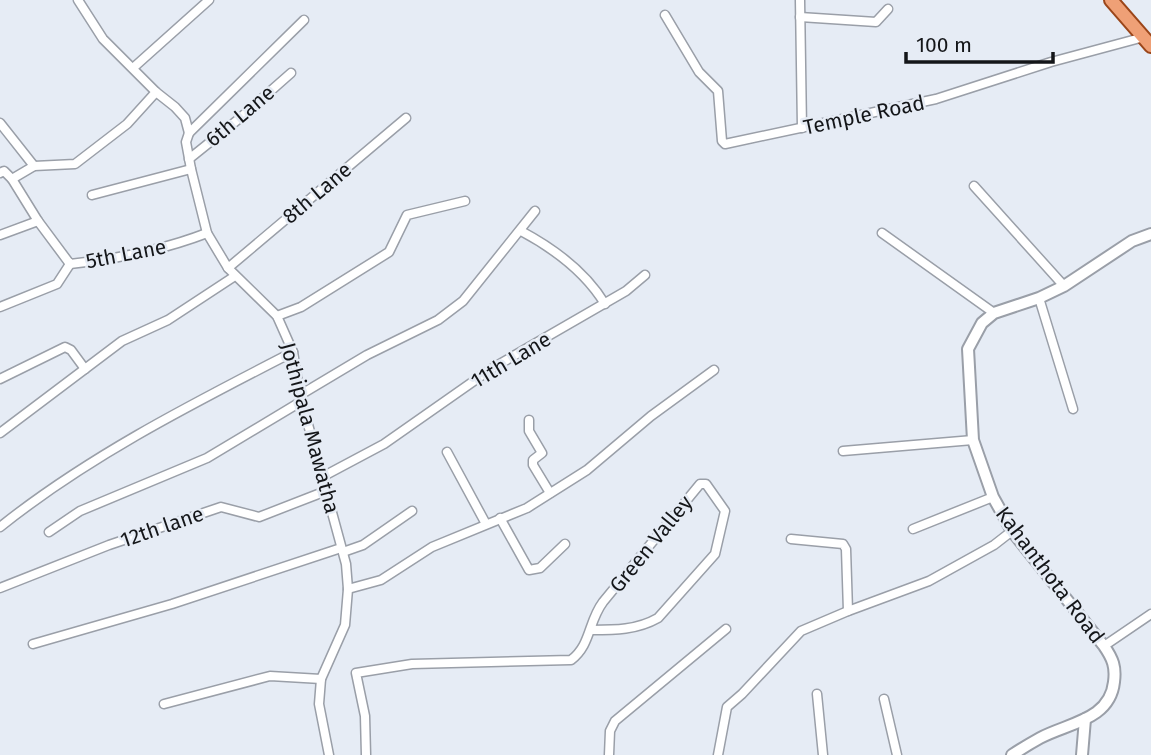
<svg xmlns="http://www.w3.org/2000/svg" width="1151" height="755" viewBox="0 0 1151 755" font-family="'Fira Sans',sans-serif">
<style>
.lines{fill:none;stroke-linecap:round;stroke-linejoin:round}
.street-casing{stroke:#9a9fa8;stroke-width:11}
.secondary-casing{stroke:#9a9fa8;stroke-width:14}
.primary-casing{stroke:#9b461a;stroke-width:16}
.street{stroke:#fff;stroke-width:8}
.secondary{stroke:#fff;stroke-width:10}
.primary{stroke:#efa076;stroke-width:12}
.labels{text-anchor:middle;dominant-baseline:central;stroke-width:5;stroke-linejoin:round;paint-order:stroke}
.street-label{font-size:21px;fill:#141619;stroke:#e6ecf5}
</style>
<rect width="100%" height="100%" fill="#e6ecf5"/>
<g class="lines">
<defs>
<g id="street">
<path d="M 78,0 L 103,39 L 156,92 L 175,107 L 185,118 L 189,133 L 186,142 L 191,169 L 207,233 L 228,268 L 277,316 L 293,352 L 300,395 L 346,564 L 348,589 L 345,625 L 321,679 L 319,704 L 329,755"/>
<path d="M 800,0 L 802,128"/>
<path d="M 665,15 L 699,72 L 718,91 L 722,141 L 725,144 L 936,99 L 1051,62 L 1144,37"/>
<path d="M 800,17 L 876,22 L 888,9"/>
<path d="M 133,68 L 209,0"/>
<path d="M 156,92 L 127,124 L 75,164 L 34,166 L 12,179 L 38,221 L 70,264 C 117,259 163,250 207,233"/>
<path d="M 0,123 L 34,166"/>
<path d="M 189,133 L 304,20"/>
<path d="M 189,159 L 240,118 L 291,73"/>
<path d="M 0,173 L 4,171 L 12,179"/>
<path d="M 974,186 L 1064,286"/>
<path d="M 92,195 L 191,169"/>
<path d="M 521,231 C 553,248 586,273 605,304"/>
<path d="M 882,233 L 994,313"/>
<path d="M 0,235 L 38,221"/>
<path d="M 228,268 L 406,118"/>
<path d="M 1039,298 L 1073,409"/>
<path d="M 0,307 L 57,284 L 70,264"/>
<path d="M 277,316 L 301,307 L 389,252 L 407,215 L 465,201"/>
<path d="M 0,379 L 65,347 L 71,350 L 85,369"/>
<path d="M 300,395 L 367,355 L 438,320 L 463,301 L 535,211"/>
<path d="M 529,420 L 529,431 L 542,453 L 533,460 L 533,465 L 550,493"/>
<path d="M 0,433 L 122,341 L 168,320 L 235,276"/>
<path d="M 843,451 L 973,440"/>
<path d="M 447,452 L 486,524"/>
<path d="M 322,477 L 384,444 L 491,369 L 626,291 L 645,275"/>
<path d="M 500,518 L 529,570 L 540,568 L 565,544"/>
<path d="M 0,527 C 89,456 192,404 293,352"/>
<path d="M 913,529 L 993,497"/>
<path d="M 49,532 L 80,511 L 207,458 L 302,401"/>
<path d="M 791,539 L 843,544 L 846,549 L 848,611"/>
<path d="M 343,552 L 363,545 L 412,511"/>
<path d="M 0,588 L 109,545 L 221,507 L 259,517 L 326,491"/>
<path d="M 348,589 L 381,580 L 432,547 L 527,508 L 587,470 L 651,416 L 714,370"/>
<path d="M 33,644 L 172,604 L 341,548"/>
<path d="M 1104,646 L 1151,614"/>
<path d="M 817,694 L 823,755"/>
<path d="M 884,699 L 897,755"/>
<path d="M 164,704 L 270,676 L 321,679"/>
<path d="M 366,755 L 365,716 L 356,673 L 412,664 L 571,660 C 591,645 588,622 603,602 L 700,484 L 706,484 L 725,511 L 715,554 L 658,618 C 637,630 615,630 591,630"/>
<path d="M 609,755 L 610,731 L 615,721 L 726,629"/>
<path d="M 718,755 L 727,707 L 742,694 L 801,631 L 848,611 L 929,581 L 994,545 L 1012,531"/>
</g>
<g id="secondary">
<path d="M 1012,755 C 1021,749 1031,743 1040,738 C 1068,723 1110,720 1114,682 C 1116,667 1113,659 1104,646 L 1012,531 L 993,497 L 973,440 L 968,349 L 982,323 L 994,313 L 1039,298 L 1064,286 L 1132,241 L 1151,234"/>
<path d="M 1082,755 L 1085,719"/>
</g>
<path id="primary" d="M 1111,0 L 1151,46"/>
</defs>
<use href="#street" class="street-casing"/>
<use href="#secondary" class="secondary-casing"/>
<use href="#primary" class="primary-casing"/>
<use href="#street" class="street"/>
<use href="#secondary" class="secondary"/>
<use href="#primary" class="primary"/>
</g>
<g class="labels">
<g class="street-label">
<text transform="translate(864 115) rotate(-12)">Temple Road</text>
<text transform="translate(240 116) rotate(-40)">6th Lane</text>
<text transform="translate(317 193) rotate(-40)">8th Lane</text>
<text transform="translate(126 254) rotate(-11)">5th Lane</text>
<text transform="translate(511 360) rotate(-31)">11th Lane</text>
<text transform="translate(310 428) rotate(75)">Jothipala Mawatha</text>
<text transform="translate(162 527) rotate(-19)">12th lane</text>
<text transform="translate(651 544) rotate(-51)">Green Valley</text>
<text transform="translate(1050 575) rotate(53)">Kahanthota Road</text>
</g>
</g>
<path d="M906 52v10h147v-10" fill="none" stroke="#141619" stroke-width="3.5"/>
<text x="916" y="52" font-size="21" fill="#141619" stroke="#e6ecf5" stroke-width="5" paint-order="stroke">100 m</text>
</svg>
